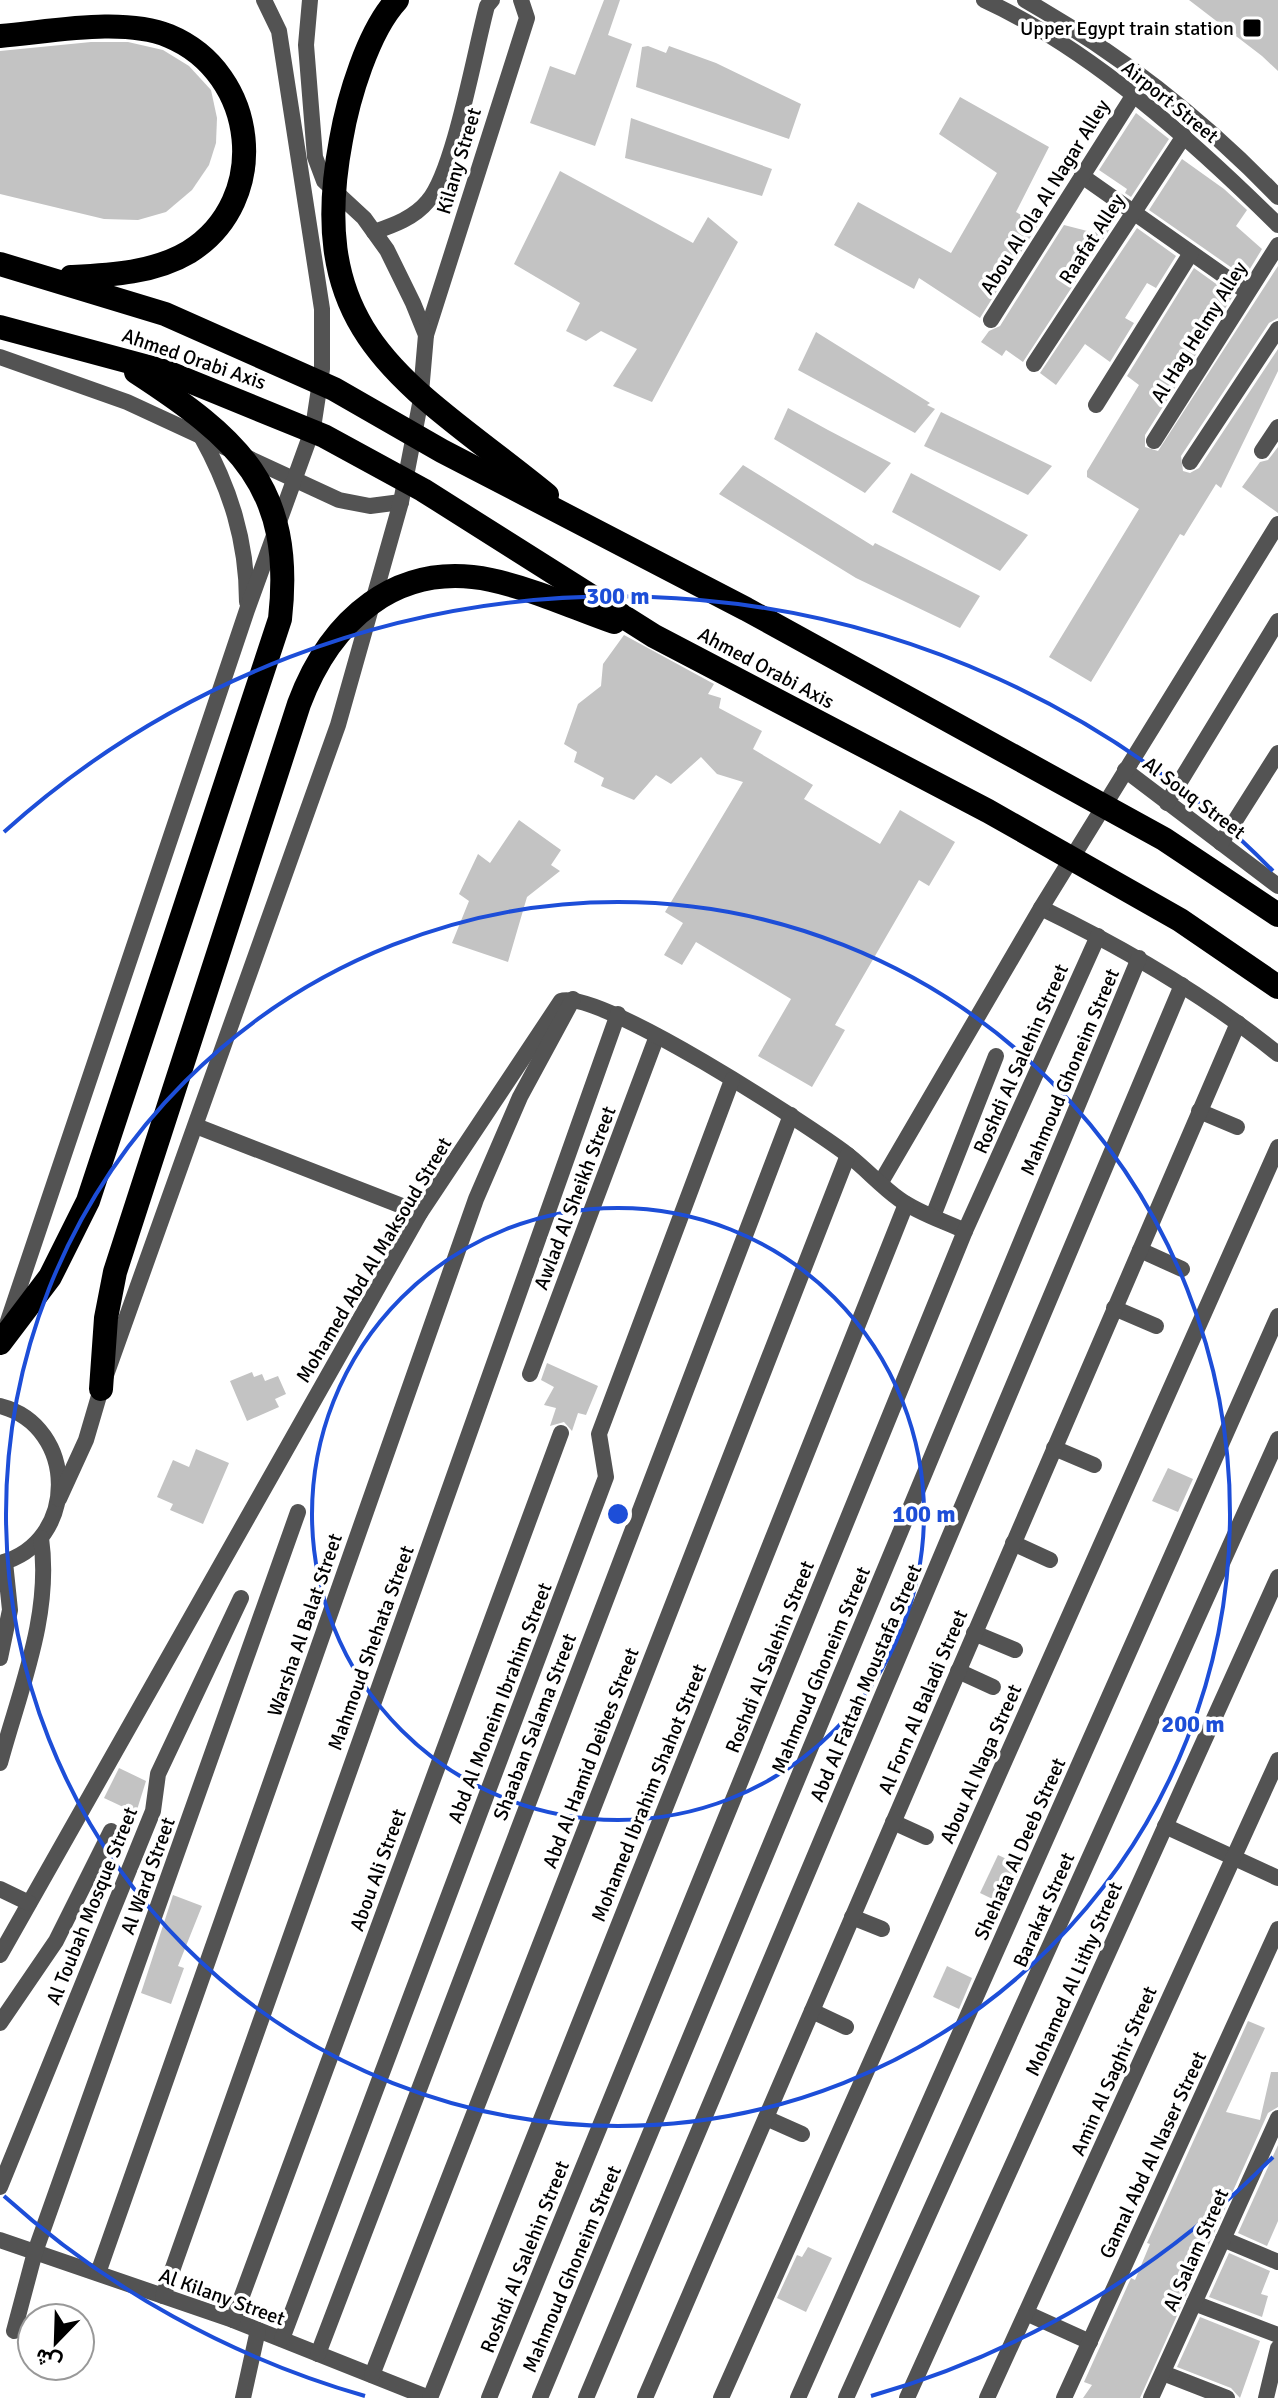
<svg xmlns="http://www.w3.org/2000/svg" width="1278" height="2398" viewBox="0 0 1278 2398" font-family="Signika,Vazirmatn,sans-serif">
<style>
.building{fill:#c3c3c3}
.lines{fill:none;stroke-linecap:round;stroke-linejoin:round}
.minor{stroke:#535353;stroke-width:16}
.tertiary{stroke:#535353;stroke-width:16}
.motorway{stroke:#000;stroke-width:24}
.ring{fill:none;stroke:#1d4ed8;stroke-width:4}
.poi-dot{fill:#000;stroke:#fff;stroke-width:3}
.labels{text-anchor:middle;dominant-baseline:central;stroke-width:7;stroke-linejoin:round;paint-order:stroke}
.poi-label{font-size:20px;fill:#000;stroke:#fff;text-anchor:end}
.street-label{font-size:20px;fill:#000;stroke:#fff}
.centre{fill:#1d4ed8;stroke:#fff;stroke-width:4}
.ring-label{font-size:24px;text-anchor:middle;font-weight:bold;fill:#1d4ed8;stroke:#fff;stroke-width:7;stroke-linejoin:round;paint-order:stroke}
</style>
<rect width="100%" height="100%" fill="#fff"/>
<g class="building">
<path d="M 604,0 L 620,0 L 608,35 L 632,44 L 595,146 L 530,123 L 550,66 L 575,75 Z"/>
<path d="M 1189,0 L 1278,0 L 1278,71 L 1262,56 Z"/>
<path d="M 91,42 L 128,42 L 163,50 L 189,66 L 211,90 L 217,118 L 216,143 L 209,165 L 192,190 L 166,212 L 138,220 L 104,219 L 0,194 L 0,51 Z"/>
<path d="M 648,46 L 666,53 L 669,46 L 716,63 L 801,104 L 789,139 L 636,87 L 642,47 Z"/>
<path d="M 960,97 L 1049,147 L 1016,212 L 1038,225 L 980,318 L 919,278 L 914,289 L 834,245 L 858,202 L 951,253 L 997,173 L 939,134 Z"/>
<path d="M 1136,113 L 1169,139 L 1131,197 L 1125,193 L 1127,189 L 1099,170 Z"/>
<path d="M 631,118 L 772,169 L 762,196 L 625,158 Z"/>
<path d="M 1182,159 L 1224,189 L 1247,210 L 1236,226 L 1262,249 L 1245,277 L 1149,210 Z"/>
<path d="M 560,171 L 693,243 L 708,217 L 738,242 L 652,402 L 613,386 L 637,349 L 601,331 L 586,341 L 566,331 L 580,303 L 514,264 Z"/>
<path d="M 1112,210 L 1119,215 L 1023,362 L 1006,350 L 1002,356 L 981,342 L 989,331 L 1000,326 L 1064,225 L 1095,233 Z"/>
<path d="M 1137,228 L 1176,256 L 1156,288 L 1147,283 L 1125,318 L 1134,323 L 1110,362 L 1085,344 L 1056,385 L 1040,373 Z"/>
<path d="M 1278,266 L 1278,318 L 1269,323 L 1181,456 L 1183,471 L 1190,473 L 1199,468 L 1278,349 L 1278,371 L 1221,488 L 1216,484 L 1184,536 L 1180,534 L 1091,682 L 1049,657 L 1139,509 L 1087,477 L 1087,471 L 1139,385 L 1127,376 L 1194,268 L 1233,296 L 1145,435 L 1145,447 L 1158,451 Z"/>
<path d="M 816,332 L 930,403 L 927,405 L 935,409 L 915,433 L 798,370 Z"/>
<path d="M 788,408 L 828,430 L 891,463 L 865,493 L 774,439 Z"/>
<path d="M 941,412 L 1052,466 L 1028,495 L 924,446 Z"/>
<path d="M 1278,447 L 1278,513 L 1242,487 L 1260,462 L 1268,460 Z"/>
<path d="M 743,465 L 873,546 L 875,543 L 980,596 L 960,628 L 856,578 L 719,494 Z"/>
<path d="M 911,473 L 1028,535 L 1000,571 L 892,512 Z"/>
<path d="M 624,635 L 714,684 L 708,694 L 721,698 L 719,708 L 762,731 L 753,749 L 813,785 L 804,799 L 880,844 L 900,810 L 955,842 L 929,886 L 919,880 L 835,1025 L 845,1030 L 812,1087 L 758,1056 L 791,999 L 696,942 L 682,965 L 664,955 L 683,923 L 665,912 L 743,782 L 717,774 L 701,757 L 671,784 L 656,775 L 634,800 L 601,786 L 604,778 L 574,762 L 577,752 L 564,744 L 578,704 L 601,686 L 603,664 Z"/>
<path d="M 519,820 L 561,850 L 551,865 L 560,871 L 527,897 L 508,962 L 452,943 L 469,901 L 459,894 L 478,854 L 490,863 Z"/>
<path d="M 547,1363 L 598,1386 L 586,1415 L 578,1413 L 572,1431 L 564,1422 L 550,1426 L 556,1408 L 544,1405 L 554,1387 L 541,1380 Z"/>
<path d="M 252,1372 L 254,1377 L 262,1374 L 265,1381 L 278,1376 L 286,1394 L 275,1399 L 279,1407 L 247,1421 L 230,1381 Z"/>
<path d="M 196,1449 L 229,1463 L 203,1524 L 170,1510 L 173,1504 L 157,1497 L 173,1460 L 189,1467 Z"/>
<path d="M 1168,1468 L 1193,1479 L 1178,1512 L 1152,1501 Z"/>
<path d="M 119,1768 L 146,1781 L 136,1813 L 104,1798 Z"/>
<path d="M 998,1855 L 1022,1866 L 1005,1905 L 980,1893 Z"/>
<path d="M 173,1895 L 202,1906 L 178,1966 L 184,1968 L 171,2004 L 141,1993 Z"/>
<path d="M 947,1966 L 972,1978 L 959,2009 L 933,1997 Z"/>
<path d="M 1248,2021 L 1265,2028 L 1226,2112 L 1260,2120 L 1271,2072 L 1278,2072 L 1278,2107 L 1268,2113 L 1140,2398 L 1083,2398 L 1092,2385 L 1084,2382 L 1131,2278 L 1135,2280 L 1150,2244 L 1147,2243 Z"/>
<path d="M 1278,2145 L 1278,2221 L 1267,2246 L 1238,2233 Z"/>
<path d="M 808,2247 L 832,2258 L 806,2312 L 777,2298 L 797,2255 L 802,2257 Z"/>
<path d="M 1229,2253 L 1270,2271 L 1261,2294 L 1268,2296 L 1262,2317 L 1209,2297 Z"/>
<path d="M 1200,2317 L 1260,2341 L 1240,2398 L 1231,2388 L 1177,2367 Z"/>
</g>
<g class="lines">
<g class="minor">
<path d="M 1082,176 L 1247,292"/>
<path d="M 991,320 L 1133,96"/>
<path d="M 1034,364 L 1184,136"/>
<path d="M 1096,405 L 1191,253"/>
<path d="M 1154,441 L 1278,245"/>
<path d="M 1262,451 L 1278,427"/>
<path d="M 1190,462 L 1278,329"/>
<path d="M 1125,770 L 1278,886"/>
<path d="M 1167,803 L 1278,621"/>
<path d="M 1221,843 L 1278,753"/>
<path d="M 1041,908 C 1126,949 1205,995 1278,1054"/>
<path d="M 1199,1111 L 1237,1127"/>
<path d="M 196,1126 L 420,1213"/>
<path d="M 881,1182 L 1041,908 L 1278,524"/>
<path d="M 933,1216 L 996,1056"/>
<path d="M 1140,1250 L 1182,1269"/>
<path d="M 1114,1308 L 1156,1326"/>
<path d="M 530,1374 L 657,1036"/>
<path d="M 1054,1448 L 1094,1465"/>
<path d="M 1013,1543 L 1050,1560"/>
<path d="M 974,1633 L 1015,1650"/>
<path d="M 958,1671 L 993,1687"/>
<path d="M 893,1822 L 926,1837"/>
<path d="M 1165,1826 L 1278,1878"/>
<path d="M 852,1917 L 882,1929"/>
<path d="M 0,1955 L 420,1213 L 561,1001 C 597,987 810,1126 848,1155 C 866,1169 881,1186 899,1199 C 918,1213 944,1221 965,1231"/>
<path d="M 812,2011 L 846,2027"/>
<path d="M 0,2023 L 56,1941 L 111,1831"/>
<path d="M 766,2118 L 802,2134"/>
<path d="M 0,2187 L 153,1811 L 158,1774 L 241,1598"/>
<path d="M 1223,2239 L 1278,2262"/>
<path d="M 0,2240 L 233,2320 L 429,2398"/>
<path d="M 98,2273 L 476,1199 L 520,1097 L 573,999"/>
<path d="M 163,2296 L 618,1014"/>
<path d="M 1194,2303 L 1278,2335"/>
<path d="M 1026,2313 L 1090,2342"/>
<path d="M 233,2320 L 561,1433"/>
<path d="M 14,2331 L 35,2252 L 298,1512"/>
<path d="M 282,2339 L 606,1477 L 599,1434 L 732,1080"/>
<path d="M 318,2354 L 791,1115"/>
<path d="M 1163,2373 L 1227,2398"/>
<path d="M 372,2375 L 848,1155"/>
<path d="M 243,2398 L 258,2330"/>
<path d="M 430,2398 L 906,1204"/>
<path d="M 489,2398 L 965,1231 L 1098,936"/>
<path d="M 540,2398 L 1139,958"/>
<path d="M 586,2398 L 1182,985"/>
<path d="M 645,2398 L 1238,1023"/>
<path d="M 721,2398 L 1278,1147"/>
<path d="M 798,2398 L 1278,1316"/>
<path d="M 846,2398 L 1278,1439"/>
<path d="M 907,2398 L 1278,1577"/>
<path d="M 987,2398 L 1278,1760"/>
<path d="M 1064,2398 L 1278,1929"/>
<path d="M 1151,2398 L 1278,2118"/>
<path d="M 1266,2398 L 1278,2348"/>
</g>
<g class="tertiary">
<path d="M 984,0 C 1091,49 1195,143 1278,225"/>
<path d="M 1025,0 C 1117,52 1204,120 1278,197"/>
<path d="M 374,232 C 394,225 414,218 428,201 C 454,171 475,50 487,6 L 492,0"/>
<path d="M 426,335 L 527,18 L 521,0"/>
<path d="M 0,357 L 127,402 L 339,500 L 370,506 L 401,502"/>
<path d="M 201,436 C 230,488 247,541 247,602"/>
<path d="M 7,1324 L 247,610 L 313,428 L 322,369 L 322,309 L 279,31 L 264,0"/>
<path d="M 0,1406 C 78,1426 79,1543 0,1563"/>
<path d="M 59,1499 L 86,1440 L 101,1389 L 338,725 L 401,502 L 420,404 L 426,335 L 413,303 L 387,250 L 364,218 L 324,181 L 315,157 L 306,45 L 310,0"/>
<path d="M 0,1658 L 10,1610 L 5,1562"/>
<path d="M 0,1763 C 20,1689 52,1615 41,1538"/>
<path d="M 0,1889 L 29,1903"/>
</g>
<g class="motorway">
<path d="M 397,0 C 368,31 348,99 341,140 C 303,340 411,384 547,495"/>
<path d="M 0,36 C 50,32 122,17 169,36 C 258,73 272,200 189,252 C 154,273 110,275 71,277"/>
<path d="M 0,264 L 165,314 L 334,389 L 442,451 L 746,609 L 1164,839 L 1278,915"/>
<path d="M 0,327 L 167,372 L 324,436 L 423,490 L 654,636 L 988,811 L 1180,920 L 1278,987"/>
<path d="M 0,1343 L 50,1277 L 88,1201 L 280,619 C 295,486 237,438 136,372"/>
<path d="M 101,1389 L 106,1318 L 115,1272 L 299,704 C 330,621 396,560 491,580 C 533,589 574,608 614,622"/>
</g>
</g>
<g class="ring">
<circle cx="618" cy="1514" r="306"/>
<circle cx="618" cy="1514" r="612"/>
<path d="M1273 2157A918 918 0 0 1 871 2396M365 2396A918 918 0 0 1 4 2196M4 832A918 918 0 0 1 1273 871"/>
</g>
<rect class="poi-dot" x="1242" y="18" width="20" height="20" rx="4"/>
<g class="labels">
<g class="poi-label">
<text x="1234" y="28">Upper Egypt train station</text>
</g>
<g class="street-label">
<text transform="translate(1170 102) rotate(39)">Airport Street</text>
<text transform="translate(459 161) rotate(-73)">Kilany Street</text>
<text transform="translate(1045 197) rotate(-58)">Abou Al Ola Al Nagar Alley</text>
<text transform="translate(1092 239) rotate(-57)">Raafat Alley</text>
<text transform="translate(1199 332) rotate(-58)">Al Hag Helmy Alley</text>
<text transform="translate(194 359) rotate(19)">Ahmed Orabi Axis</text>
<text transform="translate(766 668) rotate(28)">Ahmed Orabi Axis</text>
<text transform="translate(1194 798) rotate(37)">Al Souq Street</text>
<text transform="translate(1021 1059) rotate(-66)">Roshdi Al Salehin Street</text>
<text transform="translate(1070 1072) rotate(-67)">Mahmoud Ghoneim Street</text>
<text transform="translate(575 1198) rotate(-69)">Awlad Al Sheikh Street</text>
<text transform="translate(374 1260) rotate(-59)">Mohamed Abd Al Maksoud Street</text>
<text transform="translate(305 1625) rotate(-71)">Warsha Al Balat Street</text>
<text transform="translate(371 1648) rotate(-70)">Mahmoud Shehata Street</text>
<text transform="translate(770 1657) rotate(-68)">Roshdi Al Salehin Street</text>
<text transform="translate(821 1670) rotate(-67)">Mahmoud Ghoneim Street</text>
<text transform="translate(866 1683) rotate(-67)">Abd Al Fattah Moustafa Street</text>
<text transform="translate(923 1702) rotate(-67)">Al Forn Al Baladi Street</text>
<text transform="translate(500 1703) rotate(-69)">Abd Al Moneim Ibrahim Street</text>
<text transform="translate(535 1727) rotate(-69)">Shaaban Salama Street</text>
<text transform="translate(591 1758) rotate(-69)">Abd Al Hamid Deibes Street</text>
<text transform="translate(981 1764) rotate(-66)">Abou Al Naga Street</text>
<text transform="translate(649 1793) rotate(-68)">Mohamed Ibrahim Shahot Street</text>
<text transform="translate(1020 1849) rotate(-66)">Shehata Al Deeb Street</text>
<text transform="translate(378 1870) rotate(-70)">Abou Ali Street</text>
<text transform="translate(148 1876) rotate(-70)">Al Ward Street</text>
<text transform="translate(92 1906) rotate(-68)">Al Toubah Mosque Street</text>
<text transform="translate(1044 1910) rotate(-66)">Barakat Street</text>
<text transform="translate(1074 1979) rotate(-66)">Mohamed Al Lithy Street</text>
<text transform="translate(1114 2071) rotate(-66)">Amin Al Saghir Street</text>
<text transform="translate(1153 2155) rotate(-65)">Gamal Abd Al Naser Street</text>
<text transform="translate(1196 2250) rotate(-66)">Al Salam Street</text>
<text transform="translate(525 2257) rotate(-68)">Roshdi Al Salehin Street</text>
<text transform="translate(572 2269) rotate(-67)">Mahmoud Ghoneim Street</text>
<text transform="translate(222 2297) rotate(20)">Al Kilany Street</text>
</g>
</g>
<circle cx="618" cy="1514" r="12" class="centre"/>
<g class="ring-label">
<text x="618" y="604">300 m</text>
<text x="924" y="1522">100 m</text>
<text x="1193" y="1732">200 m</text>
</g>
<g transform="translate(56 2342) rotate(203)"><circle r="38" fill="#ffffff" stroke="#999999" stroke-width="2"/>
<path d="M0-6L14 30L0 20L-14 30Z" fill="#000000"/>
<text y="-12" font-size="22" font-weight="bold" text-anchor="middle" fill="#000000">ش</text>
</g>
</svg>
